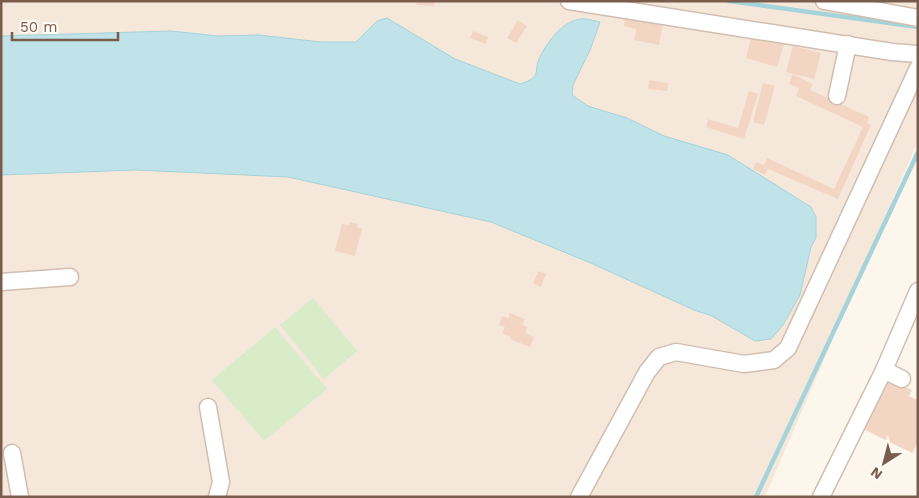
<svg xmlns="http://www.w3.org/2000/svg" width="919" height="498" viewBox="0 0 919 498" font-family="'Work Sans',sans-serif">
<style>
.residential{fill:#f5e8da}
.green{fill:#d8ecc9}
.water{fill:#bfe3e8;stroke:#a5d3da}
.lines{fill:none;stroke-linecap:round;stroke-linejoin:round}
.stream{stroke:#a5d3da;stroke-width:4.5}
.building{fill:#f3d5c3}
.minor-casing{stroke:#d1beb0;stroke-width:19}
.minor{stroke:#fff;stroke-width:16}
</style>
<rect width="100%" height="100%" fill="#fdf6ec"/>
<path class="residential" d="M 1,1 L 918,1 L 918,141 L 765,497 L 1,497 Z"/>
<g class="green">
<path d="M 313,298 L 357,351 L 324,379 L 280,325 Z"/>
<path d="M 275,327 L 327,389 L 264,441 L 212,380 Z"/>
</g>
<path class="water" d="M 387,18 L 455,59 L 520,84 C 544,77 532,70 541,55 C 549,40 563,21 581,19 C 586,18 594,21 600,22 L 590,50 L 573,85 L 572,95 L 588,106 L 627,118 L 664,136 L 728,155 L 811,207 L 816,217 L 816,238 L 811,247 L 800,295 L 783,325 L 771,339 L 755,341 L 712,316 L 694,310 L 593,264 L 491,222 L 288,177 L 136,170 L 1,175 L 1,36 L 171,31 L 218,36 L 259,35 L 321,42 L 356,42 L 377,21 Z"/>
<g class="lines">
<g class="stream">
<path d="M 729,1 L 918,27"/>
<path d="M 756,497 L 918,152"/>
</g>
</g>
<g class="building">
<path d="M 417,1 L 435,1 L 434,6 L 416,5 Z"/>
<path d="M 626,16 L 663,23 L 659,45 L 634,40 L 636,29 L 624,26 Z"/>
<path d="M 518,20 L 527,26 L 516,43 L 507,38 Z"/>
<path d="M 473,31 L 488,37 L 486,44 L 470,38 Z"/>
<path d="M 752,34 L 784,44 L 777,67 L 746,58 Z"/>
<path d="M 793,46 L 821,53 L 814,79 L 786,72 Z"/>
<path d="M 793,74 L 813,84 L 810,90 L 869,117 L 867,123 L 871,125 L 838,199 L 768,169 L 765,175 L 753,169 L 756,162 L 764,165 L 767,158 L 834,189 L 863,127 L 796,96 L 799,88 L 789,84 Z"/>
<path d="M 649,80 L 668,83 L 667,91 L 648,89 Z"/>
<path d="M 763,83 L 775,86 L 764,125 L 753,122 Z"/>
<path d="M 749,91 L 758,94 L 744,139 L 706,127 L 708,119 L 738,128 Z"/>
<path d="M 349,222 L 358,224 L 357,227 L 362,229 L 355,256 L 335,251 L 342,224 L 349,225 Z"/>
<path d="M 538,271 L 546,274 L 541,287 L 533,284 Z"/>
<path d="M 510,313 L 525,319 L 522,325 L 528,327 L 525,333 L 534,337 L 530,347 L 510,339 L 511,337 L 502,333 L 505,327 L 499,325 L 502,316 L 508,318 Z"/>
<path d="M 887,378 L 912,390 L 909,396 L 918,400 L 918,442 L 912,453 L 863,429 Z"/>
</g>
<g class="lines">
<defs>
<g id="minor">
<path d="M 569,1 L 892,52 L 918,54"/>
<path d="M 824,1 L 918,18"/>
<path d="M 837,96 L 848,44"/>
<path d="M 1,282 L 70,277"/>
<path d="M 884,370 L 902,379"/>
<path d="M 208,407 L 221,482 L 217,497"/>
<path d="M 12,453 L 20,497"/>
<path d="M 579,497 L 647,372 L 659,357 L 676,352 L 744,364 L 774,360 L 788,348 L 918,68"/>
<path d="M 821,497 L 884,370 L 918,291"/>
</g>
</defs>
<use href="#minor" class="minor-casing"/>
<use href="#minor" class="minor"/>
</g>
<rect width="919" height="498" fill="none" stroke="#7a5c4d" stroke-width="5"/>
<g transform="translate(884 463) rotate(216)" stroke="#fffaf3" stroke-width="4" paint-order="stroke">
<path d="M0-4L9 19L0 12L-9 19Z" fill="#7a5c4d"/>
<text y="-8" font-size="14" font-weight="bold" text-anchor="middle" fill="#7a5c4d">N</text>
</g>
<path d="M12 32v8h106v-8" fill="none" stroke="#7a5c4d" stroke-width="2.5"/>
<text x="20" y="32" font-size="15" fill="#7a5c4d" stroke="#fffaf3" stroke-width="4" paint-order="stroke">50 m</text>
</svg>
